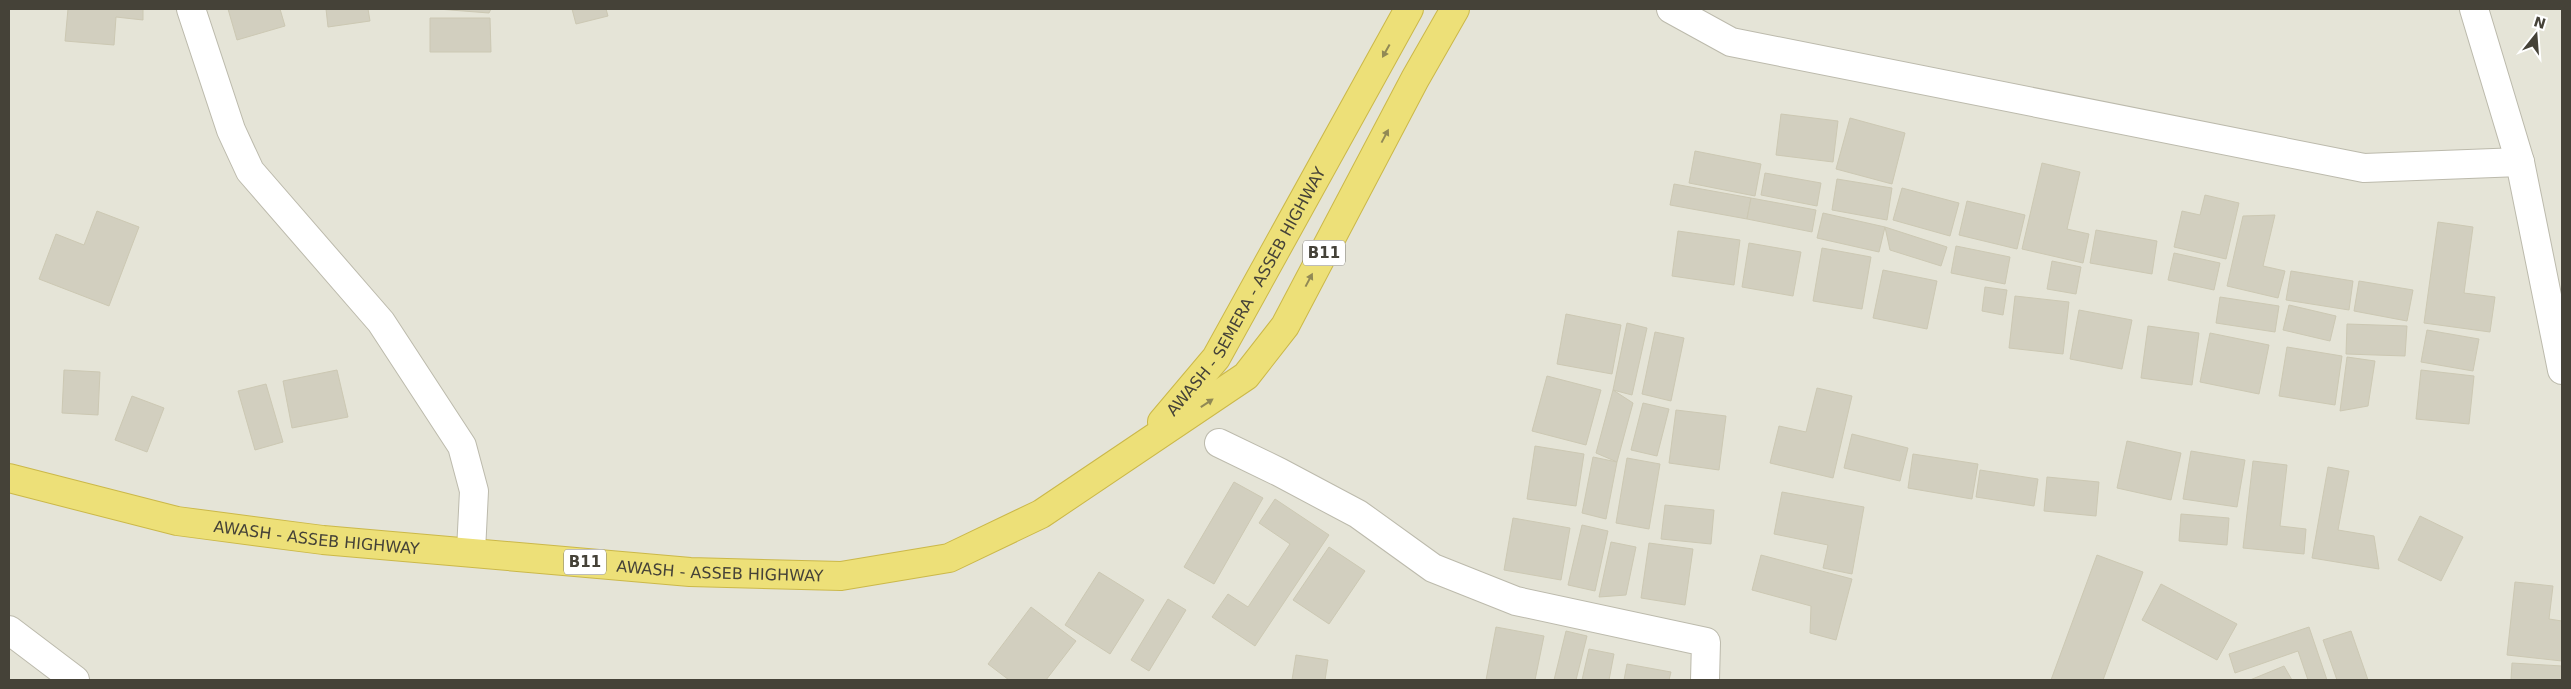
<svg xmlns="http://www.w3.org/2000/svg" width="2571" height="689" viewBox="0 0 2571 689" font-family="'DejaVu Sans',sans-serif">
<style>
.residential{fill:#e5e4d7}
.building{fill:#d2cfbf;stroke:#ccc8b3}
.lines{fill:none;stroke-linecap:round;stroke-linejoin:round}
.street-casing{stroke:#bcbaac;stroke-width:30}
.highway-casing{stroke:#cbb849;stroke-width:30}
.street{stroke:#fff;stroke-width:28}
.highway{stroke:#ede078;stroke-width:28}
.oneway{fill:#918955}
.labels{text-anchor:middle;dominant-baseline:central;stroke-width:4;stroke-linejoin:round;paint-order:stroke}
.shield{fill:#fff;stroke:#7d7b74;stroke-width:1}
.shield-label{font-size:15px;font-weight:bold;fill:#454238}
.street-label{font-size:16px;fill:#454238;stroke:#fff}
</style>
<rect width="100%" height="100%" fill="#f2f1e8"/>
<rect class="residential" x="9" y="9" width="2553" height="671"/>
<g class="building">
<path d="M 68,9 L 143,9 L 143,20 L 116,17 L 114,45 L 65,41 Z"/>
<path d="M 228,9 L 280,9 L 285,26 L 237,40 Z"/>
<path d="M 326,9 L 368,9 L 370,21 L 328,27 Z"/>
<path d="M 438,9 L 491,9 L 489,13 Z"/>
<path d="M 572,9 L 606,9 L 608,16 L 576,24 Z"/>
<path d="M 430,18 L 490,18 L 491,52 L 430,52 Z"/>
<path d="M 1781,114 L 1838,121 L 1833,162 L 1776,155 Z"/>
<path d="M 1850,118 L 1905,133 L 1892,184 L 1836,169 Z"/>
<path d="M 1695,151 L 1761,164 L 1755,196 L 1689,183 Z"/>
<path d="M 2042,163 L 2080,172 L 2067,229 L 2089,234 L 2083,263 L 2022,249 Z"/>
<path d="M 1765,173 L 1821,183 L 1817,206 L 1761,195 Z"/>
<path d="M 1837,179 L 1892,188 L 1887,220 L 1832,210 Z"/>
<path d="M 1674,184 L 1751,198 L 1747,219 L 1670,205 Z"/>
<path d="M 1902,188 L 1959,203 L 1950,236 L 1893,220 Z"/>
<path d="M 2205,195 L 2239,203 L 2226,259 L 2174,247 L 2182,211 L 2200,215 Z"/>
<path d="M 1751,198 L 1816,210 L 1812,232 L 1747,219 Z"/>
<path d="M 1967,201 L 2025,215 L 2017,249 L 1959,235 Z"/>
<path d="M 97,211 L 139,227 L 109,306 L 39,279 L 56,234 L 84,245 Z"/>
<path d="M 1823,213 L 1885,227 L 1879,252 L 1817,238 Z"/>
<path d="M 2275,215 L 2263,266 L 2285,271 L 2278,298 L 2227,286 L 2243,216 Z"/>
<path d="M 2438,222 L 2473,227 L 2464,293 L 2495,297 L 2490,332 L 2424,323 Z"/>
<path d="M 1885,227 L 1947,247 L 1941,266 L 1890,250 Z"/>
<path d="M 2096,230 L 2157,241 L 2152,274 L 2090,263 Z"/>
<path d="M 1678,231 L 1740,240 L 1734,285 L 1672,276 Z"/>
<path d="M 1749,243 L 1801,252 L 1793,296 L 1742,287 Z"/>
<path d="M 1956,246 L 2010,257 L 2005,284 L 1951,273 Z"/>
<path d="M 1822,248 L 1871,257 L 1862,309 L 1813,301 Z"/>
<path d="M 2174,253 L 2220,263 L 2214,290 L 2168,280 Z"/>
<path d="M 2052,261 L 2081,267 L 2076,294 L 2047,289 Z"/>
<path d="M 1883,270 L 1937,281 L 1927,329 L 1873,318 Z"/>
<path d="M 2291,271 L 2353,281 L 2349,310 L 2286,300 Z"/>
<path d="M 2359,281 L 2413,290 L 2407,321 L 2354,311 Z"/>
<path d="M 1985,287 L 2007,290 L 2003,315 L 1982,311 Z"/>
<path d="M 2015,296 L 2069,302 L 2063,354 L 2009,348 Z"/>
<path d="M 2220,297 L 2279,306 L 2275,332 L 2216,323 Z"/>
<path d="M 2289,305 L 2336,316 L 2330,341 L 2283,330 Z"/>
<path d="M 2079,310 L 2132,320 L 2122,369 L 2070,359 Z"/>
<path d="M 1566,314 L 1621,325 L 1612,374 L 1557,364 Z"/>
<path d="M 1627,323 L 1647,328 L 1632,395 L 1613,390 Z"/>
<path d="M 2347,324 L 2407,326 L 2405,356 L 2346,354 Z"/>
<path d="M 2148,326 L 2199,333 L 2192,385 L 2141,378 Z"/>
<path d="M 2427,330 L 2479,339 L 2473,371 L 2421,362 Z"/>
<path d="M 1655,332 L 1684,338 L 1671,401 L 1642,394 Z"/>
<path d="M 2210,333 L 2269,345 L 2259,394 L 2200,382 Z"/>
<path d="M 2287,347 L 2342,356 L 2335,405 L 2279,396 Z"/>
<path d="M 2347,357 L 2375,361 L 2368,406 L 2340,411 Z"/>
<path d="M 64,370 L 100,372 L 98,415 L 62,413 Z"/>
<path d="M 337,370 L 348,417 L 292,428 L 283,381 Z"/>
<path d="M 2421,370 L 2474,376 L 2469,424 L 2416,419 Z"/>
<path d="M 1547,376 L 1601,390 L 1586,445 L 1532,431 Z"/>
<path d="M 266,384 L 283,442 L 255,450 L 238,391 Z"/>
<path d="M 1817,388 L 1852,396 L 1833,478 L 1770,463 L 1779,426 L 1806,432 Z"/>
<path d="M 1613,390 L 1633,403 L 1617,462 L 1596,453 Z"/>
<path d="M 132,396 L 164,408 L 147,452 L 115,440 Z"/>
<path d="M 1643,403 L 1669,409 L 1657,456 L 1631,450 Z"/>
<path d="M 1676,410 L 1726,416 L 1719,470 L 1669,463 Z"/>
<path d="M 1852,434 L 1908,448 L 1900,481 L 1844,468 Z"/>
<path d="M 2127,441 L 2181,453 L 2171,500 L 2117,488 Z"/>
<path d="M 1535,446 L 1584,454 L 1576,506 L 1527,499 Z"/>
<path d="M 2191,451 L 2245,460 L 2237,507 L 2183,499 Z"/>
<path d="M 1913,454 L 1978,464 L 1972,499 L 1908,488 Z"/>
<path d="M 1593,457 L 1617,462 L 1606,519 L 1582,513 Z"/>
<path d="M 1627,458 L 1660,464 L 1649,529 L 1616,523 Z"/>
<path d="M 2253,461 L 2287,465 L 2280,526 L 2306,529 L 2304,554 L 2243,548 Z"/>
<path d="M 2328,467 L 2349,471 L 2338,530 L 2374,536 L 2379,569 L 2312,558 Z"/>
<path d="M 1980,470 L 2038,479 L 2034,506 L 1976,497 Z"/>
<path d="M 2047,477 L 2099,482 L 2096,516 L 2044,511 Z"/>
<path d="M 1234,482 L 1263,498 L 1214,584 L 1184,567 Z"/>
<path d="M 1782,492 L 1864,507 L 1852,574 L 1823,568 L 1828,545 L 1774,534 Z"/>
<path d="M 1275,499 L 1329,535 L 1255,646 L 1212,617 L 1228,594 L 1248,607 L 1290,544 L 1259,523 Z"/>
<path d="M 1665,505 L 1714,510 L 1711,544 L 1661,539 Z"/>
<path d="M 2181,514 L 2229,518 L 2227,545 L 2179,541 Z"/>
<path d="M 2420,516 L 2463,537 L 2441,581 L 2398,560 Z"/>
<path d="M 1513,518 L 1570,528 L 1561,580 L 1504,570 Z"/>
<path d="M 1582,525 L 1608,531 L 1595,591 L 1568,585 Z"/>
<path d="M 1611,542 L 1636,547 L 1626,595 L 1599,597 Z"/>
<path d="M 1649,543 L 1693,549 L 1685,605 L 1641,598 Z"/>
<path d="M 1329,547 L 1365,571 L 1329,624 L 1293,600 Z"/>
<path d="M 1761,555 L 1852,579 L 1836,640 L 1810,633 L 1811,606 L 1752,590 Z"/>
<path d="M 2097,555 L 2143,572 L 2103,680 L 2051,680 Z"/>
<path d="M 1099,572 L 1144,600 L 1110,654 L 1065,625 Z"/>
<path d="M 2515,582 L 2553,586 L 2549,619 L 2562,621 L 2562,661 L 2507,655 Z"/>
<path d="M 2161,584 L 2237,624 L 2217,660 L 2142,620 Z"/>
<path d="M 1168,599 L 1186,610 L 1149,671 L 1131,660 Z"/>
<path d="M 1031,607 L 1076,641 L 1046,680 L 1009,680 L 988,664 Z"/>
<path d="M 1496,627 L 1544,636 L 1535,680 L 1486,680 Z"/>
<path d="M 2309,627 L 2327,680 L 2308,680 L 2298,651 L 2235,673 L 2229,654 Z"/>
<path d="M 1566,631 L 1587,636 L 1576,680 L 1554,680 Z"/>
<path d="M 2351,631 L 2368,680 L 2337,680 L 2323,640 Z"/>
<path d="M 1589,649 L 1614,654 L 1609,680 L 1582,680 Z"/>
<path d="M 1296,655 L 1328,660 L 1325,680 L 1292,680 Z"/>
<path d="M 2512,663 L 2562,666 L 2562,680 L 2511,680 Z"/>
<path d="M 1627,664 L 1671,672 L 1669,680 L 1624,680 Z"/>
<path d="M 2284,666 L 2292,680 L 2250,680 Z"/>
</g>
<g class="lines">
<defs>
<g id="street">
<path d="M 191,9 L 231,130 L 250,171 L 381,322 L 462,446 L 474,491 L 471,551"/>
<path d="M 1671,9 L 1731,42 L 2364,168 L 2520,162"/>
<path d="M 2474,9 L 2520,162 L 2562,370"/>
<path d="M 1219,443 L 1279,472 L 1358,514 L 1433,568 L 1516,601 L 1706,642 L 1705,680"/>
<path d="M 9,630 L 75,680"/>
</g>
<g id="highway">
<path id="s1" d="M 1162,422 L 1216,358 L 1409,9"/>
<path id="s2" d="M 9,478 L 177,521 L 323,540 L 690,572 L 841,576 L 949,558 L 1041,514 L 1246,376 L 1285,326 L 1415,79 L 1455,9"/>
</g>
</defs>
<use href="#street" class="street-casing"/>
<use href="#highway" class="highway-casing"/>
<use href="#street" class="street"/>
<use href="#highway" class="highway"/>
</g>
<defs><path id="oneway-solid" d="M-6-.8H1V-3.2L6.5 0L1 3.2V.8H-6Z" transform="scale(1.25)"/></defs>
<g class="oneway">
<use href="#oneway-solid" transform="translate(1386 51) rotate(119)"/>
<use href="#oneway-solid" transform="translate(1385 136) rotate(-62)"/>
<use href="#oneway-solid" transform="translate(1309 280) rotate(-62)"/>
<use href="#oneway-solid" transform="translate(1207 403) rotate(-34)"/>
</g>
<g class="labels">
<g class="shield">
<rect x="1303" y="240.5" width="42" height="25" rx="4"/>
<rect x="564" y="549.5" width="42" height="25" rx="4"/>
</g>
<g class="shield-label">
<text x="1324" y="253">B11</text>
<text x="585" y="562">B11</text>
</g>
<g class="street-label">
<text stroke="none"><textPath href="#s1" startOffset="156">AWASH - SEMERA - ASSEB HIGHWAY</textPath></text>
<text stroke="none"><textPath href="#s2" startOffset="314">AWASH - ASSEB HIGHWAY</textPath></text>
<text stroke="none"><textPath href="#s2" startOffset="719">AWASH - ASSEB HIGHWAY</textPath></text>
</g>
</g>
<rect width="2571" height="689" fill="none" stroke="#454238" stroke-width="20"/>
<g transform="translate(2536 35) rotate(17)" stroke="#ffffff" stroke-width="4" paint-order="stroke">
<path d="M0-4L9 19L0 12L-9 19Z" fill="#454238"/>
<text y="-8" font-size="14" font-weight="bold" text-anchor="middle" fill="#454238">N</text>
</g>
</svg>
